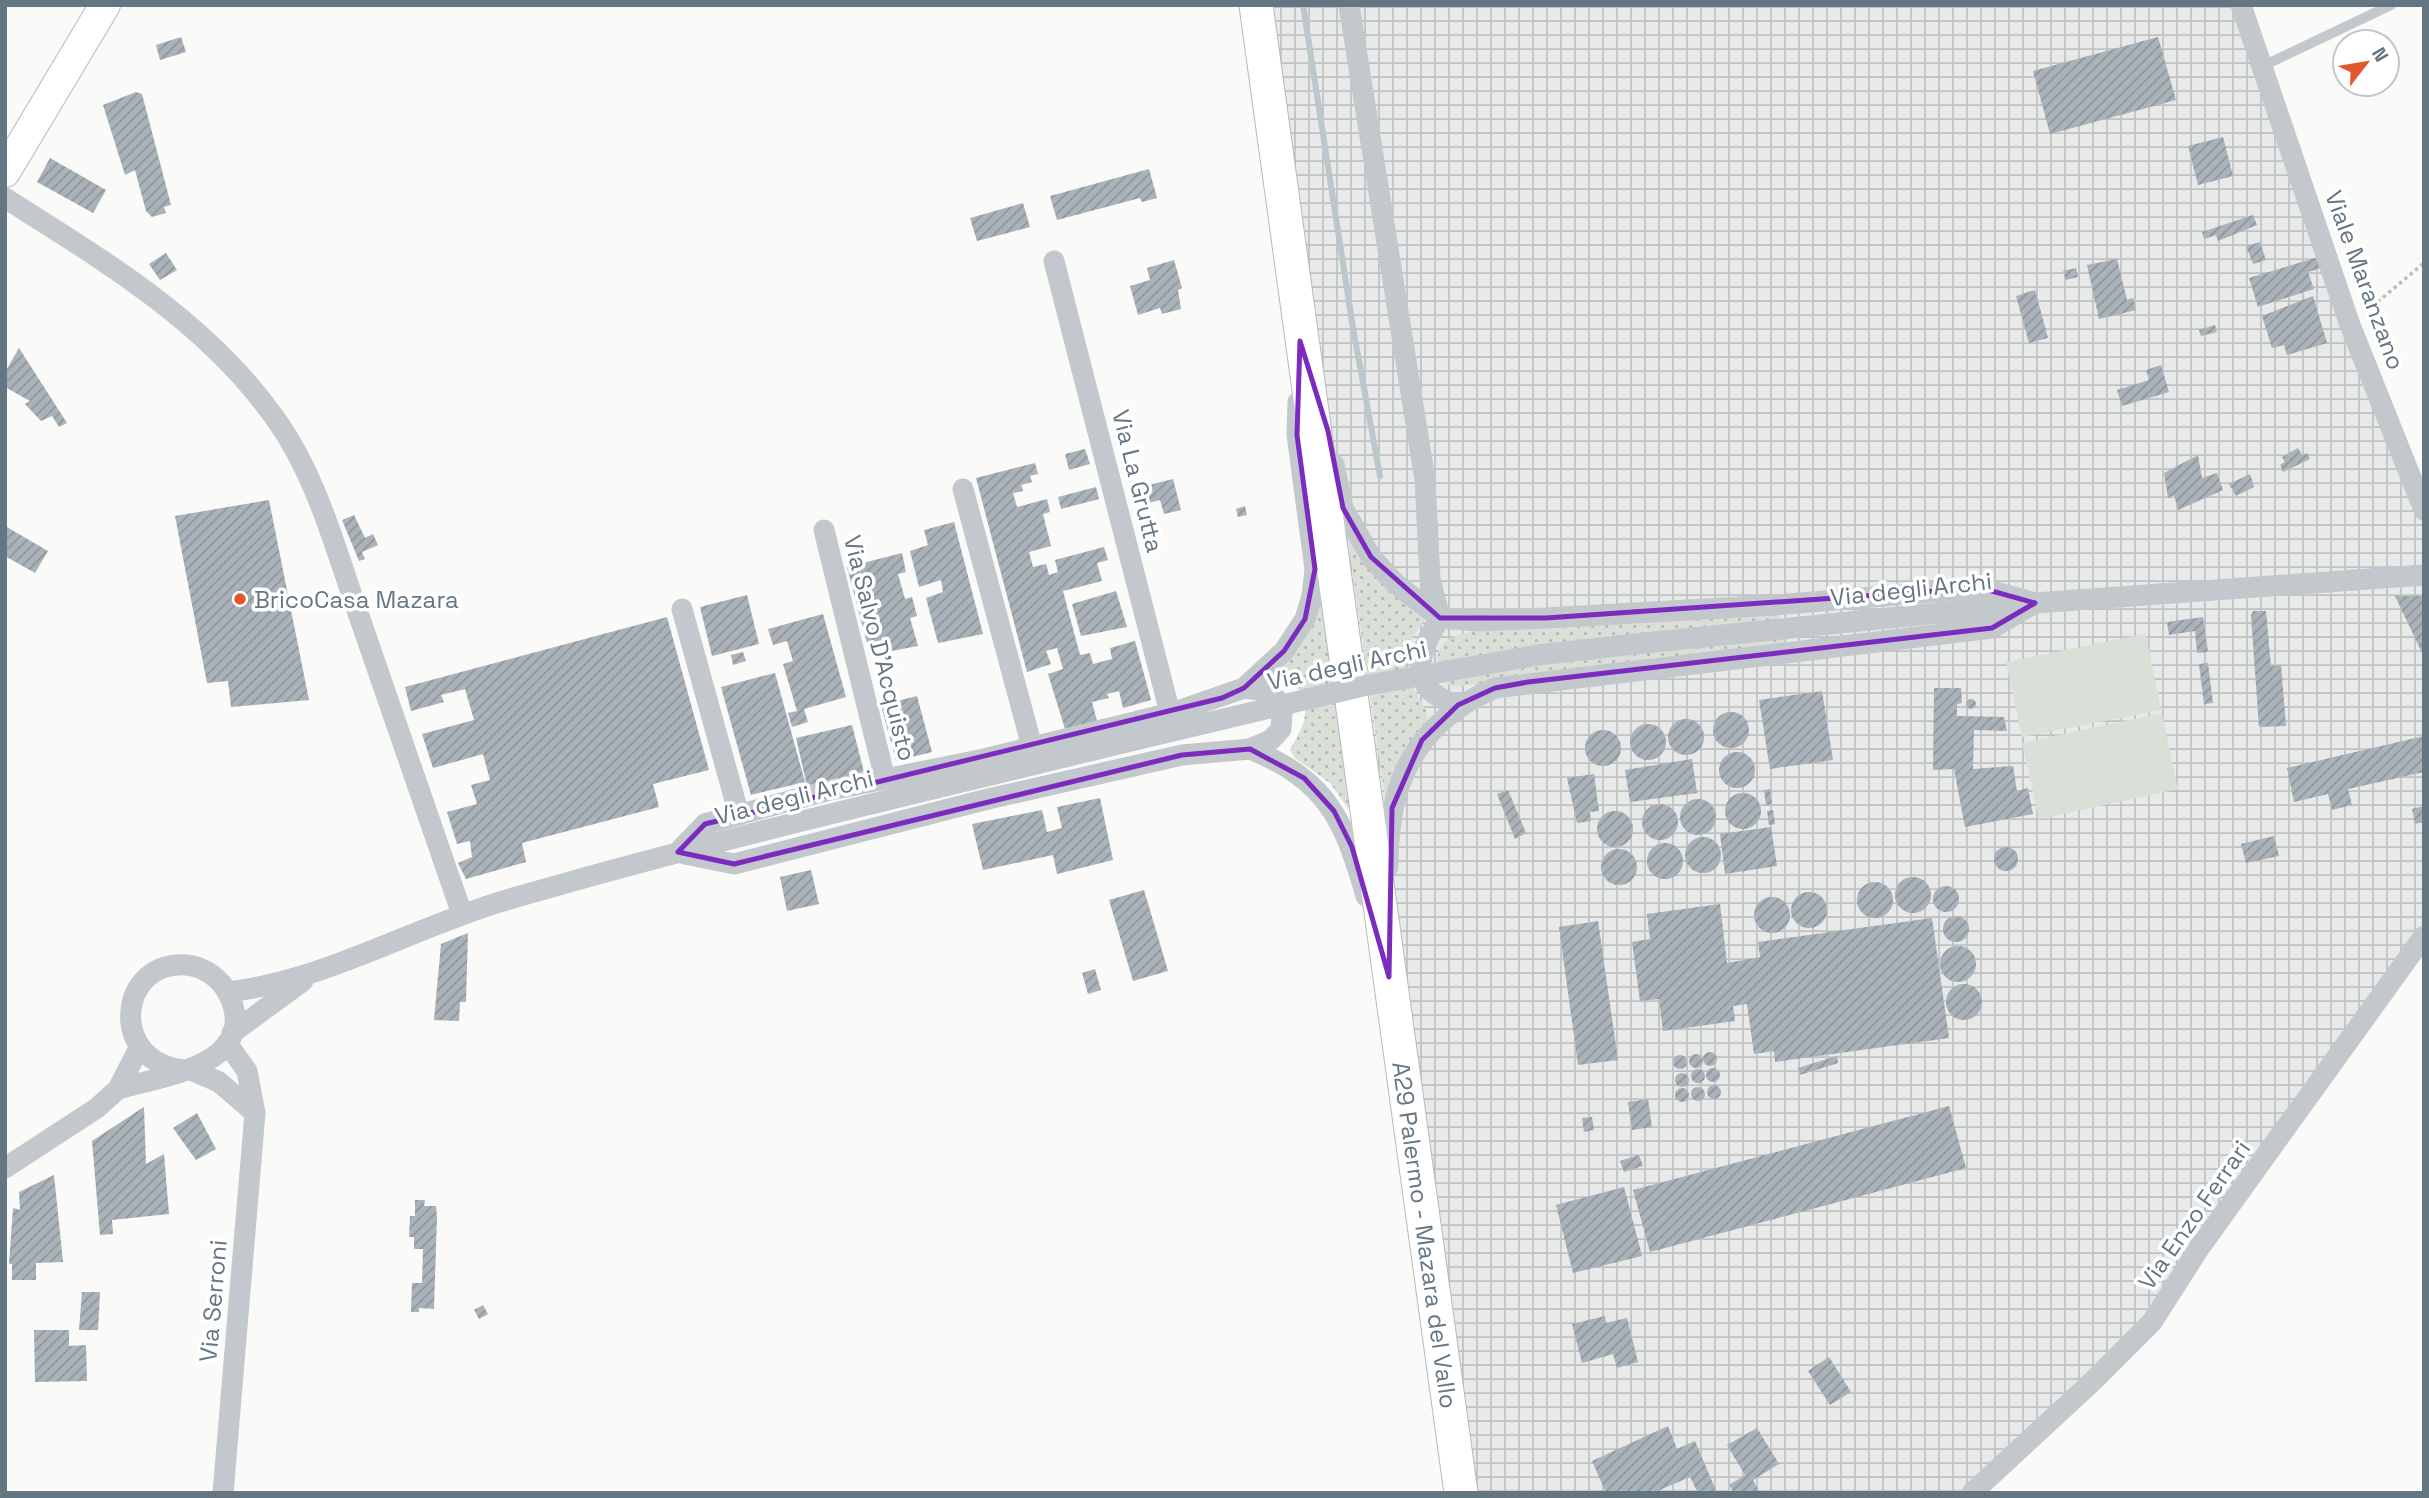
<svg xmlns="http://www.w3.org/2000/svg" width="2429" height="1498" viewBox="0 0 2429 1498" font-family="'Space Grotesk',sans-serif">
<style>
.industrial{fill:url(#industrial-grid)}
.grass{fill:url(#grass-dots)}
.pitch{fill:#dadfd7}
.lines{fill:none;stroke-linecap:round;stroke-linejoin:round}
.stream{stroke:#bbc7cb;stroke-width:6}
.building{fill:url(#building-hatch)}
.secondary-casing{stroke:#b3babf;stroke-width:32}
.primary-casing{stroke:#b5babe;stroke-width:35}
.path{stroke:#bbbfc2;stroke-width:3.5;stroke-dasharray:3.5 3.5;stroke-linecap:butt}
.lane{stroke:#c3c8cc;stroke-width:10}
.street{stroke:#c3c8cc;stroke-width:21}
.secondary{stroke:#fff;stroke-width:30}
.primary{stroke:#fff;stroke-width:33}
.street-bridge{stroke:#c3c8cc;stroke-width:21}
.marked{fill:none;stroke:#7b2cbf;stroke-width:5;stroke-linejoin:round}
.poi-dot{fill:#e4572e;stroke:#fff;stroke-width:2.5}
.labels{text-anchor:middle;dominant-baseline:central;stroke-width:7;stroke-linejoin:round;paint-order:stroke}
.street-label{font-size:24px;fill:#657683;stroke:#fff}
.poi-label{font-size:24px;fill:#657683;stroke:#fff;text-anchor:start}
</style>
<defs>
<pattern id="industrial-grid" width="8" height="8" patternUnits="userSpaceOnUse" patternTransform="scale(1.75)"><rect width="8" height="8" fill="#e8e9e9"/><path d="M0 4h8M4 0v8" fill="none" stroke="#c0c1c2"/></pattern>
<pattern id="grass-dots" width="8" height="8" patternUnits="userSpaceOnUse" patternTransform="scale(1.75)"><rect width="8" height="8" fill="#dadfd7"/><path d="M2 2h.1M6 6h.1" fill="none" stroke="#b4b9b4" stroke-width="1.8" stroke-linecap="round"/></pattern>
<pattern id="building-hatch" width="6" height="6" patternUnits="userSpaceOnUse" patternTransform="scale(1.75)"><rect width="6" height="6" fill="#aab3b9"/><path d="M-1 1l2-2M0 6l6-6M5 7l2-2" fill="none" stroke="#8e969c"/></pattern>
</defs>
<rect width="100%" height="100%" fill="#fafaf8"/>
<path class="industrial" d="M 1256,5 L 2241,5 L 2424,510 L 2424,936 L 2152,1322 L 1972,1493 L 1461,1493 Z"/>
<g class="grass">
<path d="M 1347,534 L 1425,619 C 1420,630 1410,636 1407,648 C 1397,684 1431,702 1427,721 L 1385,797 Z"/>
<path d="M 1322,589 L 1354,817 L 1330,783 L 1295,758 L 1290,750 C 1301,730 1315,709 1297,688 C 1291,681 1283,677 1280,667 Z"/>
<path d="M 1778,609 L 1785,647 L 1551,672 L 1455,687 L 1442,682 C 1427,637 1453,636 1489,628 Z"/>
</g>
<g class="pitch">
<path d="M 2146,634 L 2161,710 L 2022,737 L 2006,662 Z"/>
<path d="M 2162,713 L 2178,789 L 2039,819 L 2022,743 Z"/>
</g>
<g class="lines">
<path class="stream" d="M 1303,5 L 1353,328 L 1380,476"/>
</g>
<g class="building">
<path d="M 181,37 L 186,52 L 160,60 L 156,45 Z"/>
<path d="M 2158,37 L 2176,100 L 2050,134 L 2033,71 Z"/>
<path d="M 136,92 L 142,94 L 171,205 L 164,207 L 166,213 L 152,217 L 146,211 L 135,170 L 125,175 L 103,105 Z"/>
<path d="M 2223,137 L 2233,176 L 2198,185 L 2188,146 Z"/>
<path d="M 50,158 L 106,190 L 93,213 L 37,182 Z"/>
<path d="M 1149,169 L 1157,198 L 1142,202 L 1140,198 L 1057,220 L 1050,196 Z"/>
<path d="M 1023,203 L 1030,227 L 977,241 L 970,218 Z"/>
<path d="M 2253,215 L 2257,225 L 2218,241 L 2216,235 L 2204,239 L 2202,232 Z"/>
<path d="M 2260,242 L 2266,260 L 2253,264 L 2246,246 Z"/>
<path d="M 166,253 L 177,270 L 160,280 L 149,264 Z"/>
<path d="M 2325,255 L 2328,266 L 2308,272 L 2314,289 L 2258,307 L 2249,278 Z"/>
<path d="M 2117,259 L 2127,300 L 2133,298 L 2136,310 L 2099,319 L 2087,265 Z"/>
<path d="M 1174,260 L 1182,288 L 1178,290 L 1181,309 L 1162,314 L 1160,308 L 1138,315 L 1130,286 L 1150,280 L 1147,268 Z"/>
<path d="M 2076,268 L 2078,277 L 2066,280 L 2063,271 Z"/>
<path d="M 2035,290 L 2048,338 L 2029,343 L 2016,296 Z"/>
<path d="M 2313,296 L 2327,343 L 2287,355 L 2284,345 L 2272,348 L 2262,316 Z"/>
<path d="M 2215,325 L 2217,332 L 2201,336 L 2199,330 Z"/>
<path d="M 19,348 L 67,423 L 59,427 L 52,416 L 41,421 L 25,404 L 30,401 L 5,387 L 5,372 Z"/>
<path d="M 2161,365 L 2169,392 L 2122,406 L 2117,390 L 2149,380 L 2146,370 Z"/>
<path d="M 2298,448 L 2302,455 L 2307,453 L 2310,459 L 2283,472 L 2280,465 L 2285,462 L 2282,457 Z"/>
<path d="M 1085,449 L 1090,464 L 1069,470 L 1065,454 Z"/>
<path d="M 2198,455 L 2202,478 L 2217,473 L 2223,490 L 2178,510 L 2174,495 L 2168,498 L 2164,473 Z"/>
<path d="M 1035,463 L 1038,474 L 1030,476 L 1032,482 L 1021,485 L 1023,491 L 1013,493 L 1017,507 L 1047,499 L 1050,512 L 1043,514 L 1051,546 L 1029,552 L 1033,567 L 1046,564 L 1049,575 L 1058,572 L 1055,560 L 1104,547 L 1108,560 L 1097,563 L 1102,581 L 1063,591 L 1080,655 L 1090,653 L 1093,664 L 1112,659 L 1110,648 L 1135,641 L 1151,700 L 1123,708 L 1119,691 L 1107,694 L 1109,698 L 1092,702 L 1097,721 L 1065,729 L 1048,674 L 1063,669 L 1057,648 L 1046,651 L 1051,664 L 1027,672 L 976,478 Z"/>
<path d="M 2250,474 L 2254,487 L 2236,496 L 2229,484 Z"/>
<path d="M 1173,479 L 1181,510 L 1164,514 L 1160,500 L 1145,504 L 1141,487 Z"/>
<path d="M 1096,487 L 1099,499 L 1061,509 L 1058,497 Z"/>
<path d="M 269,500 L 309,700 L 231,707 L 228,681 L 207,683 L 175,516 Z"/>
<path d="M 1245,506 L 1247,515 L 1238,517 L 1236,509 Z"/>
<path d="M 354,515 L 365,538 L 373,534 L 378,545 L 362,552 L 365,559 L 359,561 L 342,520 Z"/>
<path d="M 954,522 L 983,634 L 938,643 L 926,598 L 943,592 L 941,580 L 919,587 L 910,551 L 928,545 L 924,530 Z"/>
<path d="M 5,526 L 48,551 L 35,573 L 5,556 Z"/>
<path d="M 902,553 L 906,572 L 898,574 L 905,599 L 912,597 L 917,616 L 910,618 L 918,646 L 870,655 L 847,567 Z"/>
<path d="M 1116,591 L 1127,627 L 1081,636 L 1072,604 Z"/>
<path d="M 747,595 L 759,644 L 712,656 L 700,607 Z"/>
<path d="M 2395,596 L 2424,596 L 2424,657 Z"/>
<path d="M 2253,611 L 2266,611 L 2271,666 L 2281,665 L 2286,726 L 2259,727 L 2251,616 Z"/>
<path d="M 823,614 L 846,697 L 804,709 L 808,722 L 792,727 L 788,713 L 797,711 L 783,664 L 793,661 L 787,641 L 773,645 L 768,629 Z"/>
<path d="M 667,617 L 709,770 L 653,784 L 659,807 L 522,843 L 526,862 L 466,879 L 458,863 L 472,857 L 470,841 L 457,844 L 447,812 L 477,804 L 471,785 L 490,780 L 483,754 L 433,768 L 422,734 L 474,720 L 465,689 L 441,695 L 444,702 L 411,711 L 405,687 Z"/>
<path d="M 2203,617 L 2208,652 L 2197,653 L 2195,631 L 2169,635 L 2167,622 Z"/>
<path d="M 743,652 L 746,661 L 733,665 L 731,655 Z"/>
<path d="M 2208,663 L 2213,703 L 2204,704 L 2199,664 Z"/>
<path d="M 775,673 L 805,782 L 751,795 L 721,687 Z"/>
<path d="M 1934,688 L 1961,688 L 1962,703 L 1957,704 L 1957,716 L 2004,717 L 2007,731 L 1974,730 L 1973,769 L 2013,766 L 2017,791 L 2028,788 L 2033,814 L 1965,827 L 1954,769 L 1933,770 Z"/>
<path d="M 1822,691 L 1833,760 L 1770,769 L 1759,700 Z"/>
<path d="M 917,696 L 932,752 L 896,761 L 881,705 Z"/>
<circle cx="1971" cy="704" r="5"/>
<circle cx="1731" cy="730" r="18"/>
<circle cx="1686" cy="737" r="18"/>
<circle cx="1648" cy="742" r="18"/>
<path d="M 852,725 L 864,772 L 807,786 L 796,738 Z"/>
<circle cx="1603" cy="748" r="18"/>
<path d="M 2424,736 L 2424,772 L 2348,789 L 2352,805 L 2332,810 L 2328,794 L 2294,802 L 2287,768 Z"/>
<circle cx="1737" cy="770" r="18"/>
<path d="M 1692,759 L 1697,793 L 1630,802 L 1625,770 Z"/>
<path d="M 1594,774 L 1599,811 L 1590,812 L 1591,821 L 1577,823 L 1567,778 Z"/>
<path d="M 1770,789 L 1772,804 L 1766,805 L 1764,790 Z"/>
<path d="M 1508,790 L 1526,833 L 1515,839 L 1497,794 Z"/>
<circle cx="1743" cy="811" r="18"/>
<path d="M 1100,798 L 1113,860 L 1057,874 L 1053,855 L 983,870 L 972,824 L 1042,810 L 1047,832 L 1062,828 L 1057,807 Z"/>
<circle cx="1698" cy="817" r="18"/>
<circle cx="1660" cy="822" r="18"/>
<path d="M 2424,806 L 2424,822 L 2415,824 L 2412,809 Z"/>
<path d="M 1773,810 L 1775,824 L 1769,825 L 1767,811 Z"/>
<circle cx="1615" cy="829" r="18"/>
<path d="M 1771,827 L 1777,866 L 1725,874 L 1720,834 Z"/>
<path d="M 2274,836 L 2279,856 L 2246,863 L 2241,844 Z"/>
<circle cx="1703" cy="855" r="18"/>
<circle cx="1665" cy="861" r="18"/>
<circle cx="2006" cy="859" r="12"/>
<circle cx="1619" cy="867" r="18"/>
<path d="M 811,870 L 819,904 L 787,911 L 780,877 Z"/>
<circle cx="1913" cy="895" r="18"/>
<circle cx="1875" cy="900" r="18"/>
<circle cx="1946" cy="899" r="13"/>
<path d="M 1144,890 L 1168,971 L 1133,981 L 1109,900 Z"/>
<circle cx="1809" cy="910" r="18"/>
<circle cx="1772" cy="915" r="18"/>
<path d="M 1720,904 L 1727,963 L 1760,957 L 1758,942 L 1932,918 L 1949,1038 L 1775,1062 L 1774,1051 L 1754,1054 L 1747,1004 L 1733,1006 L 1735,1021 L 1663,1031 L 1659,999 L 1640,1001 L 1632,942 L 1650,939 L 1647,914 Z"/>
<circle cx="1956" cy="929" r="13"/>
<path d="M 1598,921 L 1618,1060 L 1578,1065 L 1559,927 Z"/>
<path d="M 468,933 L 466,1002 L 460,1002 L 459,1021 L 434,1020 L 441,944 Z"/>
<circle cx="1958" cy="964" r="18"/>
<path d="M 1095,969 L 1101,990 L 1088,994 L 1082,973 Z"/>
<circle cx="1964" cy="1002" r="18"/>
<circle cx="1710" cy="1059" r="7"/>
<circle cx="1696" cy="1061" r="7"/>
<circle cx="1680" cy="1062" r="7"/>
<path d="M 1837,1056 L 1838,1063 L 1800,1075 L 1798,1068 Z"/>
<circle cx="1713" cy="1075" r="7"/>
<circle cx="1698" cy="1076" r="7"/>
<circle cx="1682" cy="1080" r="7"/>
<circle cx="1714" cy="1092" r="7"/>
<circle cx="1698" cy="1094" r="7"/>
<circle cx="1682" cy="1095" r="7"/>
<path d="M 1648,1099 L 1652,1127 L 1632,1130 L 1628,1102 Z"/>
<path d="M 1949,1106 L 1966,1168 L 1650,1252 L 1633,1190 Z"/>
<path d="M 144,1107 L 146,1164 L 164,1154 L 169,1214 L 112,1220 L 113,1234 L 100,1235 L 92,1141 Z"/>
<path d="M 197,1113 L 216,1149 L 196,1160 L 173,1128 Z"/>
<path d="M 1592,1117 L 1594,1130 L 1584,1132 L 1582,1118 Z"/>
<path d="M 1639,1155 L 1643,1166 L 1624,1172 L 1620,1161 Z"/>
<path d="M 54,1175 L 63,1262 L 36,1263 L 36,1280 L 12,1280 L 12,1264 L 9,1264 L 13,1208 L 20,1210 L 19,1192 Z"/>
<path d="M 1624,1187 L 1642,1256 L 1573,1273 L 1556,1205 Z"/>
<path d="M 415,1200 L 425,1200 L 424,1206 L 436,1206 L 437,1217 L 434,1309 L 419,1308 L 419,1312 L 411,1312 L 412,1283 L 422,1283 L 423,1249 L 414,1249 L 414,1237 L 409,1237 L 410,1216 L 415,1216 Z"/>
<path d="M 82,1292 L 100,1292 L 98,1330 L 79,1330 Z"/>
<path d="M 483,1305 L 488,1314 L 479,1319 L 474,1310 Z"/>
<path d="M 1605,1316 L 1606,1323 L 1627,1318 L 1638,1362 L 1617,1368 L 1613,1354 L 1582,1363 L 1572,1324 Z"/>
<path d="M 34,1330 L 69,1330 L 69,1346 L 86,1345 L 87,1381 L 35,1382 Z"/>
<path d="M 1829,1357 L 1851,1392 L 1830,1405 L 1808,1371 Z"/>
<path d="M 1668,1426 L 1677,1449 L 1695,1441 L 1717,1493 L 1698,1493 L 1690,1477 L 1653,1493 L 1606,1493 L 1592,1461 Z"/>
<path d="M 1757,1428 L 1779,1464 L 1753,1480 L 1760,1493 L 1734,1493 L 1729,1485 L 1745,1475 L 1727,1445 Z"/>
</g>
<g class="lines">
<defs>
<path id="secondary" d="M 5,172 L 105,5"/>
<path id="primary" d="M 1256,5 L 1461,1493"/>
</defs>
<use href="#secondary" class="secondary-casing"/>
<use href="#primary" class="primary-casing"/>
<path class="path" d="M 2367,311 L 2424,263"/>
<path class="lane" d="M 2263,66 L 2391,5"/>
<g class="street">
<path d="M 1349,5 L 1425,480 L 1430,579 L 1440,618 C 1416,655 1407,690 1458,705"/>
<path d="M 2241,5 L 2350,325 L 2424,510"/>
<path d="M 5,198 C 103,260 206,321 275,418 C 316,475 335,547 358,613 C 392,713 427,813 462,914"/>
<path d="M 1054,261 L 1170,713"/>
<path d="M 1334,464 L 1343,508 L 1371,557 L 1396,584 L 1440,618 L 1478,621 L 1546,618 L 1776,605 L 1981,588 L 2035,603"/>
<path d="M 963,489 L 1032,747"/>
<path d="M 824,530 L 885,779"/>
<path d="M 682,609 L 739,815"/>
<path d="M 1635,644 L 2035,603 L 2424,575"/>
<path d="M 1250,749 C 1328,781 1344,820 1366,896"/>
<path d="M 678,852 L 705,824 L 826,791 L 984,759 L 1175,712 L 1244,688 L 1284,651 L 1305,619 L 1312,596 L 1315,569 L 1297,435 L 1298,402"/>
<path d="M 685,854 L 734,864 L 988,799 L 1182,755 L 1250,749 L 1271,740 L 1281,729 L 1282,713 L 1276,699 L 1266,691 L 1244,688"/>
<path d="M 1388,867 C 1387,783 1416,722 1495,688 L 1992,628 L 2035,603"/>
<path d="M 227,992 C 324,981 410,929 503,901 C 704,842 907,796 1110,746"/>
<path d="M 232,1033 L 303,981"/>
<path d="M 189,1069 L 219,1082 L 255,1113"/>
<path d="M 118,1089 C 162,1076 261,1065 229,995 C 221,979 205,967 187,965 C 118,959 107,1062 184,1070"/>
<path d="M 5,1168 L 97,1108 L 118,1089 L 139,1048"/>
<path d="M 223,1493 L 255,1113 L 247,1071 L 227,1043"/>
<path d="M 1972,1493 L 2093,1381 L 2152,1322 L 2200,1247 L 2424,936"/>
</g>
<use href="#secondary" class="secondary"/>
<use href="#primary" class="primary"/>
<path class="street-bridge" d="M 1110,746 L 1363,686 L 1538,655 L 1635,644"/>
</g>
<path class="marked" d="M 1300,341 L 1328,431 L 1343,508 L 1371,557 L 1440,618 L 1546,618 L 1981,588 L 2035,603 L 1992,628 L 1528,682 L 1495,688 L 1458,705 L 1422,740 L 1392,808 L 1389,977 L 1352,847 L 1334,811 L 1304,778 L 1250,749 L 1182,755 L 734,864 L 678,852 L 705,824 L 1222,698 L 1244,688 L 1284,651 L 1305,619 L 1315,569 L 1297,435 Z"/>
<circle class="poi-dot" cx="240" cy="599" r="7"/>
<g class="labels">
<g class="street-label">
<text transform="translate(2365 280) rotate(70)">Viale Maranzano</text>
<text transform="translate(1138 481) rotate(76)">Via La Grutta</text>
<text transform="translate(1911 589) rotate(-6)">Via degli Archi</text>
<text transform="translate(880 648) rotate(76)">Via Salvo D'Acquisto</text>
<text transform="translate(1347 665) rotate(-12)">Via degli Archi</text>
<text transform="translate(794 797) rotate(-14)">Via degli Archi</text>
<text transform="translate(2194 1215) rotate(-55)">Via Enzo Ferrari</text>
<text transform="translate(1425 1235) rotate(82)">A29 Palermo - Mazara del Vallo</text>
<text transform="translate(213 1301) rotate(-85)">Via Serroni</text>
</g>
<g class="poi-label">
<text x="254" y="599">BricoCasa Mazara</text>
</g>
</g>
<rect width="2429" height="1498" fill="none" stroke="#657683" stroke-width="14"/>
<g transform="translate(2366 63) rotate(59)"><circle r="33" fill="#ffffff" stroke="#c1c8cd" stroke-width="2"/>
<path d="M0-5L12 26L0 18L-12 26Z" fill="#e4572e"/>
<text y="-10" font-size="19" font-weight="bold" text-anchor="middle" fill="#657683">N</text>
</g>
</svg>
